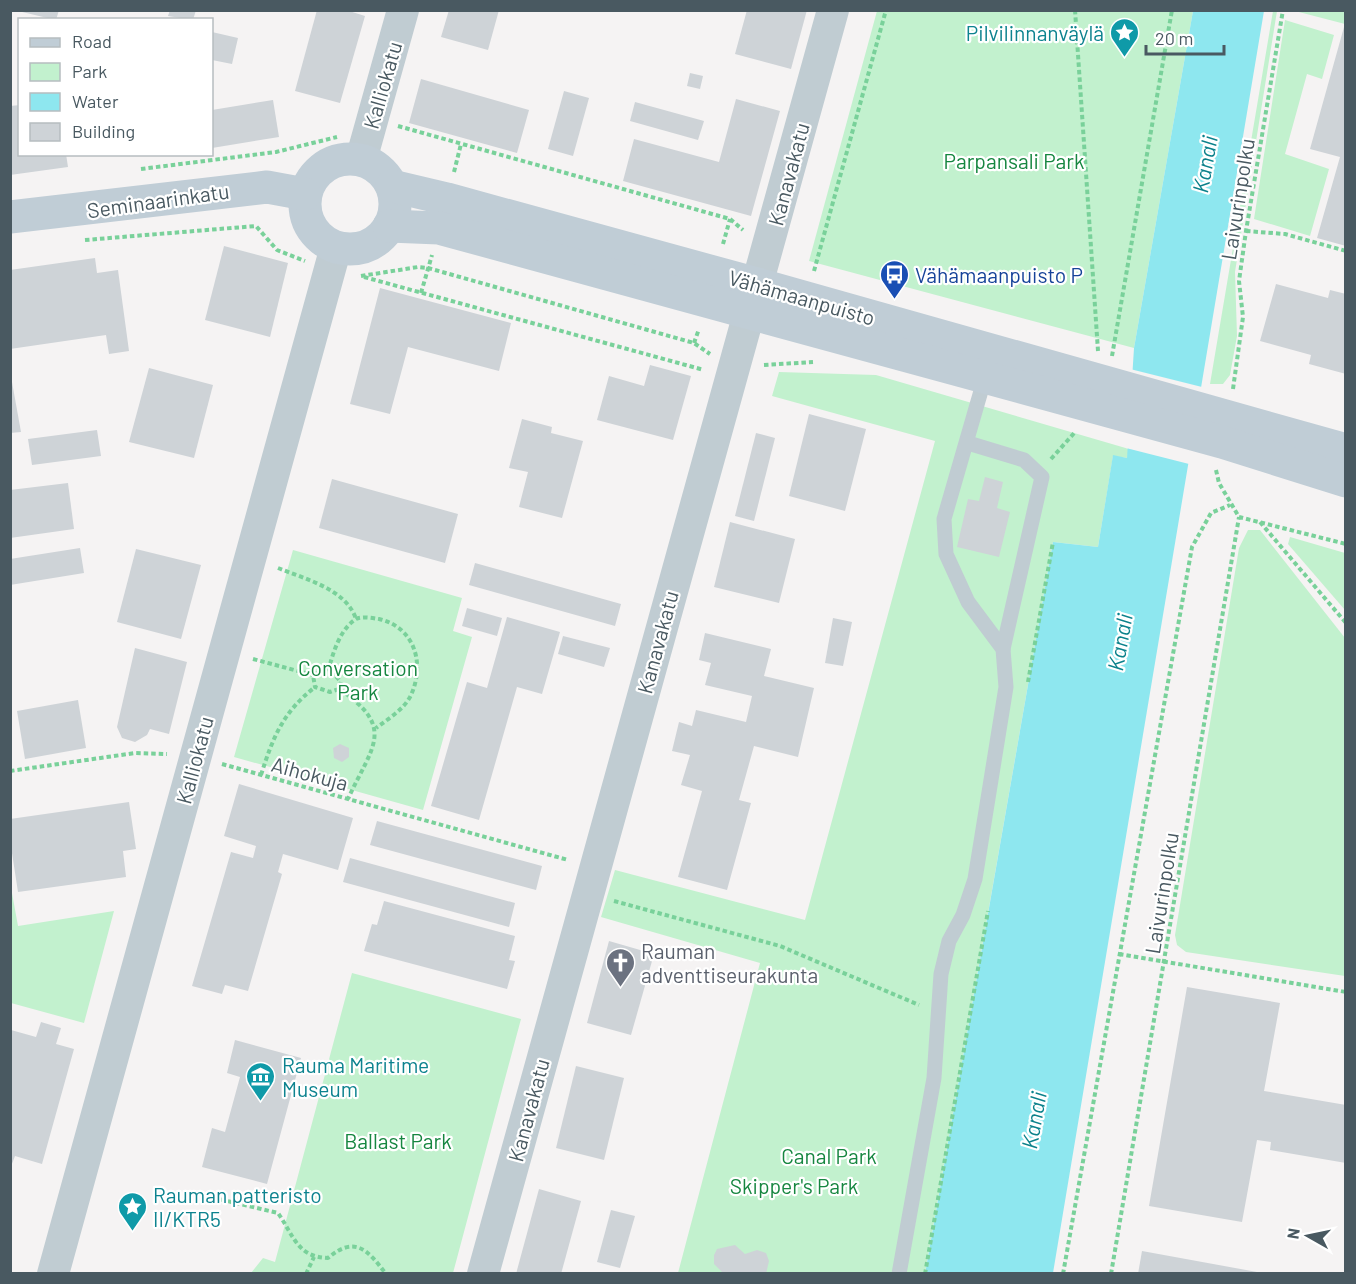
<svg xmlns="http://www.w3.org/2000/svg" width="1356" height="1284" viewBox="0 0 1356 1284" font-family="Barlow,sans-serif">
<style>
.green{fill:#c2f1ce}
.water{fill:#8ee7ef}
.pier{fill:#f5f3f3}
.building{fill:#ced3d7}
.lines{fill:none;stroke-linecap:round;stroke-linejoin:round}
.path{stroke:#79d19a;stroke-width:4;stroke-dasharray:4.5 3;stroke-linecap:butt}
.lane{stroke:#c0ccd2;stroke-width:15}
.street{stroke:#c0ccd2;stroke-width:32}
.secondary{stroke:#c0cdd6;stroke-width:33}
.labels{text-anchor:middle;dominant-baseline:central;stroke-width:4.5;stroke-linejoin:round;paint-order:stroke}
.culture-label{font-size:21px;fill:#0d838f;stroke:#fff;text-anchor:start}
.street-label{font-size:21px;fill:#495961;stroke:#fff}
.park-label{font-size:21px;fill:#168640;stroke:#fff}
.transit-label{font-size:21px;fill:#164399;stroke:#fff;text-anchor:start}
.worship-label{font-size:21px;fill:#5b616d;stroke:#fff;text-anchor:start}
.water-label{font-size:22px;font-style:italic;fill:#0b818b;stroke:#fff}
</style>
<rect width="100%" height="100%" fill="#f5f3f3"/>
<g class="green">
<path d="M 877,11 L 1193,11 L 1134,348 L 809,261 Z"/>
<path d="M 1273,11 L 1277,11 L 1235,272 L 1237,336 L 1230,375 L 1223,384 L 1210,384 Z"/>
<path d="M 1295,11 L 1345,11 L 1345,24 Z"/>
<path d="M 1285,20 L 1334,35 L 1322,79 L 1307,74 L 1285,154 L 1329,169 L 1310,236 L 1254,219 Z"/>
<path d="M 779,372 L 876,375 L 1129,449 L 1127,458 L 1113,456 L 1098,547 L 1053,542 L 925,1273 L 678,1273 L 760,963 L 601,917 L 615,870 L 805,920 L 935,441 L 772,396 Z"/>
<path d="M 1248,530 L 1260,530 L 1345,638 L 1345,976 L 1186,952 L 1177,945 L 1175,935 L 1239,548 Z"/>
<path d="M 1290,537 L 1345,553 L 1345,610 L 1288,544 Z"/>
<path d="M 293,550 L 462,598 L 453,631 L 472,637 L 423,810 L 234,757 Z"/>
<path d="M 10,882 L 18,926 L 114,911 L 84,1023 L 11,1003 Z"/>
<path d="M 352,973 L 521,1019 L 453,1273 L 251,1273 L 263,1258 L 275,1262 Z"/>
</g>
<path class="water" d="M 1193,11 L 1264,11 L 1053,1273 L 925,1274 L 1053,542 L 1098,547 L 1113,455 L 1127,458 L 1134,348 Z"/>
<path class="pier" d="M 1130,369 L 1206,388 L 1193,465 L 1126,448 Z"/>
<g class="building">
<path d="M 59,10 L 56,20 L 18,11 L 18,10 Z"/>
<path d="M 170,10 L 196,10 L 193,20 L 168,16 Z"/>
<path d="M 317,10 L 346,10 L 365,16 L 340,103 L 295,91 Z"/>
<path d="M 449,10 L 499,10 L 488,50 L 441,37 Z"/>
<path d="M 747,10 L 807,10 L 791,69 L 735,54 Z"/>
<path d="M 1344,27 L 1346,27 L 1346,246 L 1317,238 L 1340,157 L 1310,149 Z"/>
<path d="M 212,32 L 238,38 L 232,64 L 212,60 Z"/>
<path d="M 690,73 L 703,76 L 700,89 L 687,86 Z"/>
<path d="M 421,79 L 529,110 L 517,153 L 409,123 Z"/>
<path d="M 564,91 L 589,98 L 573,156 L 548,149 Z"/>
<path d="M 736,99 L 780,111 L 751,216 L 623,181 L 634,139 L 719,162 Z"/>
<path d="M 273,100 L 279,137 L 212,148 L 212,110 Z"/>
<path d="M 635,102 L 704,121 L 698,140 L 630,121 Z"/>
<path d="M 20,105 L 20,154 L 66,154 L 68,167 L 10,175 L 10,106 Z"/>
<path d="M 224,246 L 288,263 L 270,337 L 205,320 Z"/>
<path d="M 95,258 L 97,273 L 118,270 L 129,351 L 109,354 L 106,335 L 10,349 L 10,270 Z"/>
<path d="M 1276,284 L 1328,298 L 1330,290 L 1346,294 L 1346,374 L 1309,364 L 1311,355 L 1260,341 Z"/>
<path d="M 380,288 L 511,323 L 499,371 L 408,347 L 390,414 L 350,404 Z"/>
<path d="M 650,365 L 691,376 L 673,440 L 597,420 L 609,376 L 644,386 Z"/>
<path d="M 149,368 L 213,385 L 194,458 L 129,442 Z"/>
<path d="M 10,371 L 21,432 L 10,433 Z"/>
<path d="M 809,414 L 866,429 L 845,511 L 789,496 Z"/>
<path d="M 522,419 L 552,427 L 551,433 L 583,441 L 562,518 L 519,507 L 528,472 L 509,468 Z"/>
<path d="M 97,430 L 101,456 L 32,465 L 28,439 Z"/>
<path d="M 756,433 L 775,438 L 754,521 L 735,516 Z"/>
<path d="M 985,477 L 1003,482 L 997,508 L 1010,512 L 999,557 L 957,547 L 968,499 L 979,501 Z"/>
<path d="M 332,479 L 458,514 L 445,563 L 319,528 Z"/>
<path d="M 68,483 L 74,529 L 10,538 L 10,490 Z"/>
<path d="M 730,522 L 795,539 L 779,603 L 714,587 Z"/>
<path d="M 80,548 L 84,573 L 10,585 L 10,559 Z"/>
<path d="M 136,549 L 201,565 L 181,639 L 117,622 Z"/>
<path d="M 475,563 L 621,604 L 615,626 L 469,585 Z"/>
<path d="M 467,608 L 502,618 L 497,636 L 462,626 Z"/>
<path d="M 507,617 L 560,632 L 542,694 L 517,687 L 479,820 L 431,806 L 467,682 L 487,688 Z"/>
<path d="M 833,618 L 852,622 L 843,666 L 825,663 Z"/>
<path d="M 705,633 L 771,649 L 764,676 L 814,688 L 798,757 L 754,746 L 739,800 L 751,803 L 727,890 L 678,877 L 702,791 L 681,785 L 690,755 L 672,751 L 679,722 L 692,726 L 696,710 L 746,722 L 752,696 L 705,685 L 711,663 L 699,660 Z"/>
<path d="M 563,636 L 610,648 L 604,667 L 558,654 Z"/>
<path d="M 135,648 L 187,662 L 169,734 L 150,729 L 147,735 L 135,742 L 122,738 L 117,727 Z"/>
<path d="M 78,700 L 86,748 L 25,759 L 17,711 Z"/>
<path d="M 340,744 L 349,748 L 349,757 L 342,762 L 334,758 L 333,748 Z"/>
<path d="M 239,784 L 353,818 L 338,870 L 283,854 L 278,872 L 282,874 L 248,991 L 225,985 L 222,994 L 192,986 L 231,852 L 253,858 L 256,846 L 224,836 Z"/>
<path d="M 129,802 L 136,849 L 123,851 L 126,877 L 18,892 L 10,840 L 10,819 Z"/>
<path d="M 377,821 L 542,866 L 536,890 L 370,845 Z"/>
<path d="M 350,858 L 515,903 L 509,927 L 343,882 Z"/>
<path d="M 384,901 L 515,936 L 509,960 L 515,961 L 507,989 L 364,951 L 372,924 L 377,925 Z"/>
<path d="M 609,941 L 654,954 L 631,1035 L 587,1023 Z"/>
<path d="M 1187,987 L 1280,1003 L 1264,1091 L 1346,1105 L 1346,1163 L 1270,1150 L 1271,1142 L 1257,1140 L 1242,1222 L 1149,1206 Z"/>
<path d="M 41,1022 L 61,1028 L 56,1044 L 74,1049 L 42,1164 L 15,1156 L 10,1169 L 10,1033 L 11,1030 L 36,1037 Z"/>
<path d="M 235,1040 L 301,1058 L 267,1184 L 202,1167 L 212,1128 L 225,1132 L 240,1077 L 227,1073 Z"/>
<path d="M 576,1066 L 624,1078 L 604,1160 L 556,1148 Z"/>
<path d="M 539,1189 L 581,1201 L 561,1274 L 516,1274 Z"/>
<path d="M 611,1210 L 635,1216 L 620,1268 L 597,1262 Z"/>
<path d="M 735,1245 L 745,1254 L 757,1250 L 766,1253 L 769,1261 L 766,1274 L 724,1274 L 714,1264 L 714,1255 L 717,1249 Z"/>
<path d="M 1142,1251 L 1257,1272 L 1257,1274 L 1138,1274 Z"/>
</g>
<g class="lines">
<g class="path">
<path d="M 1075,10 L 1098,351"/>
<path d="M 398,126 L 730,219 L 743,230"/>
<path d="M 141,169 L 276,152 L 337,137"/>
<path d="M 454,172 L 461,144"/>
<path d="M 1246,231 L 1285,234 L 1346,251"/>
<path d="M 85,240 L 256,226 L 277,250 L 305,261"/>
<path d="M 723,244 L 730,219"/>
<path d="M 814,271 L 886,10"/>
<path d="M 361,276 L 418,267 L 428,268 L 694,343 L 710,354"/>
<path d="M 364,277 L 704,370"/>
<path d="M 421,293 L 432,255"/>
<path d="M 694,343 L 699,329"/>
<path d="M 1112,356 L 1172,10"/>
<path d="M 764,365 L 813,362"/>
<path d="M 1233,389 L 1243,317 L 1239,281 L 1246,231 L 1283,10"/>
<path d="M 1051,459 L 1076,431"/>
<path d="M 1216,470 L 1219,483 L 1239,517 L 1346,544"/>
<path d="M 1260,522 L 1346,623"/>
<path d="M 278,568 C 305,579 346,589 356,619"/>
<path d="M 253,659 L 313,675"/>
<path d="M 323,670 L 333,673 L 341,682 L 339,689 L 330,692 L 315,687 L 313,675 Z"/>
<path d="M 328,671 C 333,654 339,630 356,619 C 363,616 372,618 379,619 C 415,627 426,665 410,697 C 403,710 388,719 376,728"/>
<path d="M 1028,682 L 1053,542"/>
<path d="M 339,689 C 397,728 372,746 348,799"/>
<path d="M 222,764 L 568,860"/>
<path d="M 10,771 L 135,753 L 167,754"/>
<path d="M 261,775 C 273,737 283,712 315,687"/>
<path d="M 614,901 L 780,946 L 919,1005"/>
<path d="M 1119,954 L 1346,992"/>
<path d="M 206,1196 L 278,1213 C 294,1236 297,1257 328,1258 C 355,1235 368,1250 386,1274"/>
<path d="M 306,1274 L 314,1257"/>
<path d="M 925,1274 L 988,911"/>
<path d="M 1063,1274 L 1192,547 L 1211,513 L 1230,505"/>
<path d="M 1111,1274 L 1239,517"/>
</g>
<g class="lane">
<path d="M 968,443 L 1024,460 L 1042,477 L 1003,649"/>
<path d="M 899,1274 L 934,1078 L 941,974 L 949,941 L 963,915 L 975,879 L 1006,687 L 1003,649 L 968,602 L 946,554 L 944,519 L 985,377"/>
</g>
<g class="street">
<path d="M 361,160 L 403,10"/>
<path d="M 53,1274 L 336,247"/>
<path d="M 483,1274 L 833,10"/>
</g>
<g class="secondary">
<circle cx="350" cy="204" r="45"/>
<path d="M 392,186 L 447,199 L 757,284 L 1346,450"/>
<path d="M 10,217 L 267,187 L 305,194"/>
<path d="M 389,226 L 439,228 L 1222,442 L 1346,481"/>
</g>
</g>
<defs>
<symbol id="sight-pin" viewBox="-11 -11 22 30"><path d="M0 17L-7.5 6A9.5 9.5 0 1 1 7.5 6Z" fill="#0f9aa8" stroke="#fff"/><path d="M0-6L1.8-2.2L6-1.7L2.9 1.2L3.7 5.4L0 3.3L-3.7 5.4L-2.9 1.2L-6-1.7L-1.8-2.2Z" fill="#fff"/></symbol>
<symbol id="bus-pin" viewBox="-11 -11 22 30"><path d="M0 17L-7.5 6A9.5 9.5 0 1 1 7.5 6Z" fill="#1a4fb4" stroke="#fff"/><path d="M-5-6H5V4H4V6H2V4H-2V6H-4V4H-5ZM-3.5-4V0h7V-4ZM-3.5 1.2v1.5H-2V1.2ZM2 1.2v1.5H3.5V1.2Z" fill="#fff"/></symbol>
<symbol id="church-pin" viewBox="-11 -11 22 30"><path d="M0 17L-7.5 6A9.5 9.5 0 1 1 7.5 6Z" fill="#6b7280" stroke="#fff"/><path d="M-1.2-6h2.4v3.5h3.3v2.4h-3.3V6h-2.4V-.1h-3.3v-2.4h3.3Z" fill="#fff"/></symbol>
<symbol id="museum-pin" viewBox="-11 -11 22 30"><path d="M0 17L-7.5 6A9.5 9.5 0 1 1 7.5 6Z" fill="#0f9aa8" stroke="#fff"/><path d="M0-6L6-3V-2H-6V-3ZM-5-1h2V3h-2ZM-1-1h2V3h-2ZM3-1h2V3H3ZM-6 4H6V6H-6Z" fill="#fff"/></symbol>
</defs>
<g fill-rule="evenodd">
<use href="#sight-pin" x="1108" y="16" width="33" height="45"/>
<use href="#bus-pin" x="878" y="258" width="33" height="45"/>
<use href="#church-pin" x="604" y="946" width="33" height="45"/>
<use href="#museum-pin" x="244" y="1060" width="33" height="45"/>
<use href="#sight-pin" x="116" y="1190" width="33" height="45"/>
</g>
<g class="labels">
<g class="culture-label">
<text x="1104" y="32" text-anchor="end">Pilvilinnanväylä</text>
<text x="282" y="1064">Rauma Maritime<tspan x="282" dy="24">Museum</tspan></text>
<text x="153" y="1194">Rauman patteristo<tspan x="153" dy="24">II/KTR5</tspan></text>
</g>
<g class="street-label">
<text transform="translate(382 85) rotate(-74)">Kalliokatu</text>
<text transform="translate(788 174) rotate(-75)">Kanavakatu</text>
<text transform="translate(1237 199) rotate(-81)">Laivurinpolku</text>
<text transform="translate(158 200) rotate(-8)">Seminaarinkatu</text>
<text transform="translate(802 297) rotate(16)">Vähämaanpuisto</text>
<text transform="translate(657 642) rotate(-75)">Kanavakatu</text>
<text transform="translate(194 760) rotate(-75)">Kalliokatu</text>
<text transform="translate(310 773) rotate(15)">Aihokuja</text>
<text transform="translate(1161 893) rotate(-81)">Laivurinpolku</text>
<text transform="translate(528 1110) rotate(-75)">Kanavakatu</text>
</g>
<g class="park-label">
<text x="1014" y="160">Parpansali Park</text>
<text x="358" y="667">Conversation<tspan x="358" dy="24">Park</tspan></text>
<text x="398" y="1140">Ballast Park</text>
<text x="829" y="1155">Canal Park</text>
<text x="794" y="1185">Skipper's Park</text>
</g>
<g class="transit-label">
<text x="915" y="274">Vähämaanpuisto P</text>
</g>
<g class="worship-label">
<text x="641" y="950">Rauman<tspan x="641" dy="24">adventtiseurakunta</tspan></text>
</g>
<g class="water-label">
<text transform="translate(1204 164) rotate(-80)">Kanali</text>
<text transform="translate(1119 642) rotate(-80)">Kanali</text>
<text transform="translate(1033 1120) rotate(-80)">Kanali</text>
</g>
</g>
<rect width="1356" height="1284" fill="none" stroke="#495961" stroke-width="24"/>
<rect x="18" y="18" width="195" height="138" fill="#ffffff" stroke="#b6bdc0" stroke-width="1.5"/>
<rect x="30" y="38" width="30" height="9" fill="#c0cdd6" stroke="#b6bdc0" stroke-width="1.5"/>
<text x="72" y="48" font-size="18" fill="#495961">Road</text>
<rect x="30" y="63" width="30" height="18" fill="#c2f1ce" stroke="#b6bdc0" stroke-width="1.5"/>
<text x="72" y="78" font-size="18" fill="#495961">Park</text>
<rect x="30" y="93" width="30" height="18" fill="#8ee7ef" stroke="#b6bdc0" stroke-width="1.5"/>
<text x="72" y="108" font-size="18" fill="#495961">Water</text>
<rect x="30" y="123" width="30" height="18" fill="#ced3d7" stroke="#b6bdc0" stroke-width="1.5"/>
<text x="72" y="138" font-size="18" fill="#495961">Building</text>
<g transform="translate(1308 1236) rotate(279)" stroke="#ffffff" stroke-width="4.5" paint-order="stroke">
<path d="M0-4.5L10 22L0 15L-10 22Z" fill="#495961"/>
<text y="-9" font-size="16" font-weight="bold" text-anchor="middle" fill="#495961">N</text>
</g>
<path d="M1146 45v9h78v-9" fill="none" stroke="#495961" stroke-width="3"/>
<text x="1155" y="45" font-size="18" fill="#495961" stroke="#ffffff" stroke-width="4.5" paint-order="stroke">20 m</text>
</svg>
